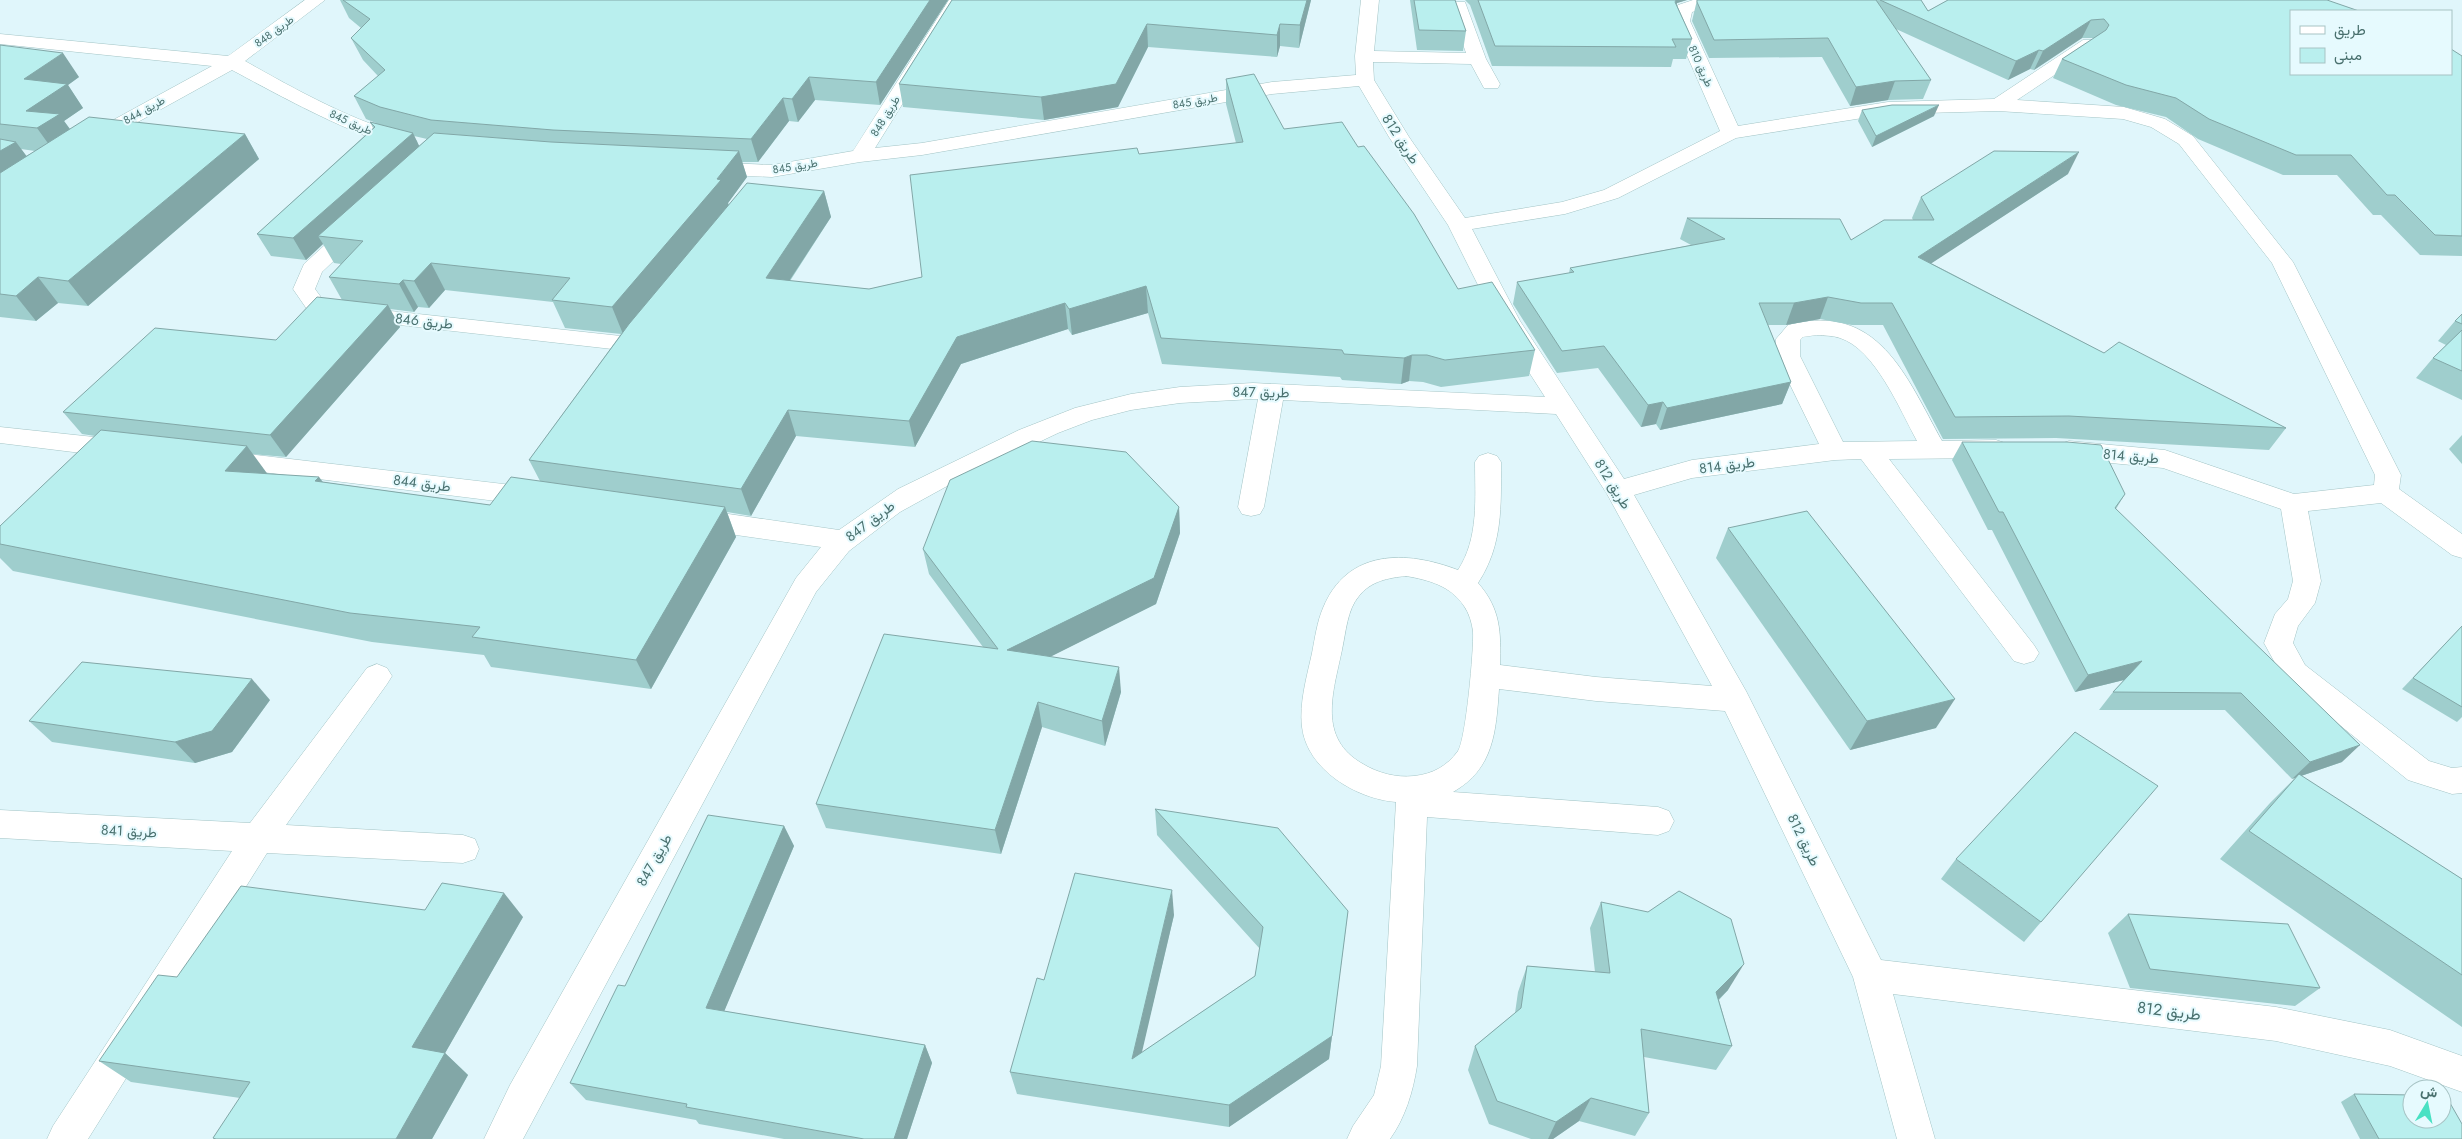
<svg xmlns="http://www.w3.org/2000/svg" width="2462" height="1139" viewBox="0 0 2462 1139" font-family="Jost,Vazirmatn,sans-serif">
<style>
.lines{fill:none;stroke-linecap:round;stroke-linejoin:round}
.minor-casing{stroke:#a3c4c5;stroke-width:1}
.minor{fill:#fff;fill-rule:evenodd}
.wall{fill:#9fcecd;fill-rule:evenodd}
.shaded-wall{fill:#82a7a7}
.building{fill:#b9efee;stroke:#82a7a7}
.labels{text-anchor:middle;dominant-baseline:central;stroke-width:4;stroke-linejoin:round;paint-order:stroke}
.far-street-label{font-size:11px;fill:#49706e;stroke:#e6fafe}
.street-label{font-size:14px;fill:#49706e;stroke:#e6fafe}
.near-street-label{font-size:16px;fill:#49706e;stroke:#e6fafe}
</style>
<rect width="100%" height="100%" fill="#e0f6fb"/>
<g class="lines">
<defs>
<g id="minor">
<path d="M 305,0 L 325,0 L 245,61 C 298,91 354,122 414,138 L 417,142 L 414,146 C 383,154 264,87 232,70 L 98,144 L 84,144 L 81,140 L 84,136 L 212,66 L 0,44 L 0,34 L 228,56 Z"/>
<path d="M 949,0 L 967,0 L 875,148 L 922,143 L 1272,82 L 1356,75 L 1355,56 L 1361,0 L 1379,0 L 1374,51 L 1466,53 L 1450,6 L 1453,2 L 1465,2 L 1486,59 L 1500,84 L 1498,88 L 1484,88 L 1471,64 L 1373,62 L 1374,80 L 1409,137 L 1465,218 L 1562,202 L 1604,190 L 1720,131 L 1672,21 L 1678,5 L 1693,0 L 1737,0 L 1741,4 L 1738,8 C 1723,12 1707,7 1692,12 L 1690,21 L 1738,126 L 1888,102 L 1994,99 L 2083,40 L 2095,40 L 2098,44 L 2095,48 L 2017,100 L 2124,107 L 2165,119 L 2193,136 L 2293,262 L 2401,475 L 2399,489 L 2462,534 L 2462,558 L 2452,555 L 2381,503 L 2308,511 L 2321,581 L 2315,603 L 2298,626 L 2293,643 L 2305,665 L 2429,761 L 2452,768 L 2462,767 L 2462,793 L 2452,794 L 2408,780 L 2285,681 L 2264,643 L 2275,614 L 2288,599 L 2293,581 L 2281,509 L 2163,468 L 2069,459 L 2060,456 L 2056,450 L 2060,444 L 2069,441 L 2165,450 L 2294,494 L 2374,485 L 2375,475 L 2272,263 L 2179,144 L 2151,127 L 2123,119 L 1998,111 L 1888,114 L 1736,138 L 1618,198 L 1565,214 L 1472,229 L 1520,321 L 1624,479 L 1692,460 L 1819,444 L 1776,356 L 1776,339 L 1788,325 C 1878,301 1906,376 1942,441 L 1996,440 L 2005,443 L 2009,449 L 2005,455 L 1996,458 L 1889,459 L 2034,645 L 2039,653 L 2034,661 L 2024,664 L 2014,661 L 1861,459 L 1835,460 L 1692,478 L 1634,495 L 1746,691 L 1881,960 L 2276,1007 L 2390,1030 L 2462,1056 L 2462,1092 L 2390,1066 L 2276,1041 L 1893,994 L 1935,1139 L 1897,1139 L 1853,977 L 1725,711 L 1596,701 L 1499,689 C 1496,731 1494,769 1453,792 L 1658,807 L 1669,811 L 1674,821 L 1669,831 L 1658,835 L 1427,817 L 1417,1066 C 1413,1092 1405,1118 1390,1139 L 1347,1139 L 1353,1126 L 1374,1095 L 1381,1066 L 1396,802 C 1357,799 1307,770 1302,727 C 1299,703 1307,676 1312,653 C 1315,638 1317,622 1323,608 C 1347,549 1406,550 1458,570 C 1479,538 1475,498 1475,462 L 1479,456 L 1488,453 L 1497,456 L 1501,462 C 1501,506 1503,545 1478,583 C 1501,609 1501,633 1500,665 L 1596,677 L 1712,686 L 1607,494 L 1556,414 L 1283,400 L 1264,507 L 1260,514 L 1251,516 L 1242,514 L 1238,507 L 1258,399 L 1253,399 L 1180,403 L 1131,410 L 1092,420 L 1058,433 L 949,485 L 900,512 L 849,551 L 816,592 L 523,1139 L 484,1139 L 510,1085 L 796,578 L 821,547 L 694,529 L 685,526 L 681,519 L 685,512 L 694,509 L 839,530 L 898,489 L 1019,430 L 1075,408 L 1131,394 L 1180,387 L 1253,383 L 1545,397 L 1496,321 L 1448,225 L 1389,137 L 1359,86 L 1272,94 L 922,155 L 860,162 L 772,177 L 708,174 L 701,172 L 698,168 L 701,164 L 708,162 L 772,165 L 853,151 ZM 1817,335 C 1824,336 1832,335 1840,338 C 1875,349 1900,410 1917,441 L 1843,442 L 1800,356 L 1800,340 L 1803,337 ZM 1406,576 C 1429,580 1451,586 1464,606 C 1469,613 1472,623 1473,632 C 1474,648 1466,739 1458,751 C 1447,766 1433,774 1414,776 C 1396,778 1378,773 1363,764 C 1317,738 1333,693 1342,650 C 1346,632 1347,610 1359,596 C 1371,581 1388,578 1406,576 Z"/>
<path d="M 357,222 L 365,223 L 368,228 L 322,272 L 315,289 L 326,304 L 630,337 L 638,339 L 642,344 L 638,349 L 630,351 L 311,315 L 293,289 L 304,264 L 349,223 Z"/>
<path d="M 0,427 L 122,440 L 131,443 L 135,449 L 131,455 L 122,458 L 0,443 Z"/>
<path d="M 222,451 L 537,488 L 546,490 L 550,497 L 546,504 L 537,506 L 213,466 L 209,460 L 213,454 Z"/>
<path d="M 377,664 L 387,668 L 392,676 L 387,684 L 286,825 L 463,835 L 475,839 L 479,849 L 475,859 L 463,863 L 267,853 L 88,1139 L 47,1139 L 53,1126 L 232,851 L 0,838 L 0,810 L 250,823 L 367,668 Z"/>
</g>
</defs>
<use href="#minor" class="minor-casing"/>
<use href="#minor" class="minor"/>
</g>
<g class="wall">
<path d="M 340,0 L 948,0 L 880,105 L 815,100 L 798,122 L 789,121 L 758,162 L 742,162 L 747,177 L 728,203 L 729,205 L 824,191 L 831,217 L 790,281 L 869,289 L 922,277 L 1139,154 L 1236,143 L 1226,104 L 1226,79 L 1284,129 L 1358,147 L 1458,289 L 1535,350 L 1529,376 L 1441,387 L 1423,382 L 1409,381 L 1401,384 L 1342,380 L 1340,377 L 1162,364 L 1148,313 L 1072,335 L 1068,329 L 961,364 L 915,447 L 796,436 L 751,516 L 727,512 L 736,537 L 651,689 L 491,667 L 484,655 L 372,642 L 13,571 L 0,558 L 0,526 L 95,436 L 82,434 L 63,412 L 276,340 L 342,300 L 329,277 L 341,264 L 334,263 L 323,244 L 306,260 L 271,256 L 257,234 L 373,128 L 370,122 L 376,123 L 366,119 L 354,96 L 378,76 L 363,60 L 351,38 L 361,28 L 349,18 ZM 414,136 L 427,139 L 419,146 ZM 445,290 L 553,302 L 565,328 L 621,334 L 529,460 L 540,481 L 490,505 L 323,482 L 319,477 L 267,474 L 252,454 L 286,457 L 400,327 L 390,309 L 414,312 L 418,307 L 429,308 Z"/>
<path d="M 952,0 L 1311,0 L 1299,48 L 1280,46 L 1277,57 L 1148,47 L 1118,107 L 1044,120 L 903,107 L 899,84 Z"/>
<path d="M 1410,0 L 1687,0 L 1677,3 L 1677,5 L 1692,39 L 1686,59 L 1673,59 L 1671,67 L 1492,66 L 1470,5 L 1465,0 L 1455,0 L 1466,31 L 1463,51 L 1417,50 Z"/>
<path d="M 1697,0 L 1921,0 L 1928,11 L 1948,0 L 2462,56 L 2462,256 L 2420,255 L 2381,215 L 2373,215 L 2337,175 L 2283,175 L 2198,139 L 2166,117 L 2116,105 L 2053,78 L 2062,59 L 2094,38 L 2082,38 L 2034,70 L 2030,69 L 2008,80 L 1896,29 L 1931,80 L 1923,99 L 1888,100 L 1850,106 L 1822,57 L 1709,58 L 1692,21 Z"/>
<path d="M 0,45 L 79,77 L 68,85 L 83,108 L 64,121 L 70,129 L 245,134 L 259,159 L 88,306 L 58,303 L 36,321 L 0,317 ZM 21,149 L 35,151 L 26,156 Z"/>
<path d="M 1862,110 L 1934,116 L 1872,147 L 1858,121 Z"/>
<path d="M 2068,174 L 1931,263 L 2104,353 L 2286,428 L 2269,450 L 2056,438 L 1943,439 L 1883,325 L 1852,325 L 1820,319 L 1786,325 L 1768,325 L 1791,382 L 1782,404 L 1660,430 L 1656,424 L 1641,427 L 1598,368 L 1557,373 L 1513,304 L 1517,282 L 1569,273 L 1570,268 L 1691,245 L 1680,239 L 1687,218 L 1851,240 L 1913,220 L 1912,218 L 1921,197 Z"/>
<path d="M 2462,314 L 2462,400 L 2416,378 L 2433,358 L 2446,345 L 2438,341 L 2455,321 Z"/>
<path d="M 2462,435 L 2462,464 L 2449,449 Z"/>
<path d="M 1962,442 L 2125,494 L 2116,509 L 2342,762 L 2301,776 L 2462,879 L 2462,1027 L 2220,859 L 2270,803 L 2296,777 L 2292,779 L 2225,710 L 2099,710 L 2113,692 L 2124,680 L 2075,692 L 1992,530 L 1988,530 L 1952,460 Z"/>
<path d="M 1179,507 L 1180,533 L 1156,604 L 1049,657 L 1121,692 L 1105,746 L 1042,727 L 1001,854 L 826,828 L 816,804 L 983,647 L 929,574 L 923,549 Z"/>
<path d="M 1728,528 L 1936,728 L 1850,750 L 1716,558 Z"/>
<path d="M 2462,626 L 2462,717 L 2457,722 L 2402,689 Z"/>
<path d="M 270,700 L 232,752 L 195,763 L 52,742 L 29,721 Z"/>
<path d="M 1155,809 L 1348,911 L 1329,1059 L 1229,1127 L 1017,1094 L 1010,1072 L 1044,980 L 1174,915 L 1141,1053 L 1255,976 L 1260,949 L 1157,835 Z"/>
<path d="M 784,826 L 794,846 L 724,1011 L 925,1045 L 932,1063 L 907,1139 L 784,1139 L 699,1124 L 696,1120 L 586,1100 L 570,1083 L 625,986 Z"/>
<path d="M 1956,859 L 2041,922 L 2024,942 L 1941,879 Z"/>
<path d="M 1601,902 L 1728,990 L 1719,1000 L 1732,1046 L 1716,1070 L 1644,1057 L 1649,1113 L 1635,1136 L 1579,1121 L 1553,1139 L 1531,1139 L 1489,1124 L 1468,1070 L 1475,1046 L 1515,1013 L 1518,992 L 1527,966 L 1595,972 L 1590,928 Z"/>
<path d="M 425,910 L 523,917 L 445,1053 L 468,1075 L 432,1139 L 214,1139 L 213,1138 L 240,1098 L 131,1082 L 99,1061 L 177,977 Z"/>
<path d="M 2128,914 L 2320,988 L 2295,1006 L 2130,988 L 2108,933 Z"/>
<path d="M 2354,1094 L 2462,1139 L 2360,1139 L 2341,1102 Z"/>
</g>
<g class="shaded-wall">
<path d="M 930,0 L 948,0 L 880,105 L 876,82 Z"/>
<path d="M 1307,0 L 1311,0 L 1299,48 L 1300,25 Z"/>
<path d="M 1676,0 L 1687,0 L 1677,3 L 1670,22 Z"/>
<path d="M 2091,20 L 2082,38 L 2034,70 L 2043,51 Z"/>
<path d="M 1147,24 L 1148,47 L 1118,107 L 1044,120 L 1041,97 Z"/>
<path d="M 1280,24 L 1280,46 L 1277,57 L 1277,35 Z"/>
<path d="M 2039,50 L 2030,69 L 2008,80 L 2016,61 Z"/>
<path d="M 63,53 L 79,77 L 68,85 L 83,108 L 64,121 L 77,139 L 55,153 L 37,128 L 26,111 L 24,79 Z"/>
<path d="M 809,77 L 815,100 L 798,122 L 792,99 Z"/>
<path d="M 1895,81 L 1888,100 L 1850,106 L 1856,87 Z"/>
<path d="M 783,98 L 789,121 L 758,162 L 751,139 Z"/>
<path d="M 1939,105 L 1934,116 L 1872,147 L 1876,136 Z"/>
<path d="M 413,133 L 423,154 L 318,236 L 323,244 L 306,260 L 293,238 Z"/>
<path d="M 245,134 L 259,159 L 88,306 L 68,281 Z"/>
<path d="M 16,142 L 34,166 L 0,188 L 0,151 Z"/>
<path d="M 739,151 L 747,177 L 728,203 L 729,206 L 623,334 L 612,307 L 717,179 Z"/>
<path d="M 2079,152 L 2068,174 L 1909,278 L 1918,257 Z"/>
<path d="M 824,191 L 831,217 L 774,304 L 766,278 Z"/>
<path d="M 431,263 L 445,290 L 429,308 L 414,281 Z"/>
<path d="M 38,277 L 58,303 L 36,321 L 16,296 Z"/>
<path d="M 403,280 L 418,307 L 414,312 L 399,284 Z"/>
<path d="M 1146,286 L 1148,313 L 1072,335 L 1069,309 Z"/>
<path d="M 1828,297 L 1820,319 L 1786,325 L 1794,303 Z"/>
<path d="M 1065,303 L 1068,329 L 961,364 L 915,447 L 909,421 L 957,337 Z"/>
<path d="M 388,305 L 400,327 L 286,457 L 270,435 Z"/>
<path d="M 1412,355 L 1409,381 L 1401,384 L 1404,358 Z"/>
<path d="M 1791,382 L 1782,404 L 1660,430 L 1667,408 Z"/>
<path d="M 1663,402 L 1656,424 L 1641,427 L 1648,405 Z"/>
<path d="M 788,410 L 796,436 L 751,516 L 741,489 Z"/>
<path d="M 247,446 L 269,476 L 225,471 Z"/>
<path d="M 319,477 L 340,507 L 315,481 Z"/>
<path d="M 725,507 L 736,537 L 651,689 L 636,660 Z"/>
<path d="M 1179,507 L 1180,533 L 1156,604 L 1012,676 L 1007,650 Z"/>
<path d="M 2142,661 L 2128,679 L 2075,692 L 2088,675 Z"/>
<path d="M 1119,667 L 1121,692 L 1105,746 L 1102,721 Z"/>
<path d="M 252,679 L 270,700 L 232,752 L 195,763 L 175,742 Z"/>
<path d="M 1955,699 L 1936,728 L 1850,750 L 1867,721 Z"/>
<path d="M 1038,702 L 1042,727 L 1001,854 L 995,830 Z"/>
<path d="M 2360,745 L 2342,762 L 2292,779 L 2310,762 Z"/>
<path d="M 784,826 L 794,846 L 718,1026 L 706,1008 Z"/>
<path d="M 1172,890 L 1174,915 L 1135,1082 L 1132,1059 Z"/>
<path d="M 504,893 L 523,917 L 436,1069 L 412,1047 Z"/>
<path d="M 1744,964 L 1728,990 L 1701,1017 L 1716,992 Z"/>
<path d="M 1332,1036 L 1329,1059 L 1229,1127 L 1229,1105 Z"/>
<path d="M 925,1045 L 932,1063 L 907,1139 L 894,1139 Z"/>
<path d="M 445,1053 L 468,1075 L 432,1139 L 396,1139 Z"/>
<path d="M 1591,1098 L 1579,1121 L 1553,1139 L 1548,1139 L 1556,1122 Z"/>
</g>
<g class="building">
<path d="M 343,0 L 930,0 L 876,82 L 809,77 L 792,99 L 783,98 L 751,139 L 553,130 L 431,120 L 380,107 L 354,96 L 385,70 L 351,38 L 370,19 Z"/>
<path d="M 952,0 L 1307,0 L 1300,25 L 1280,24 L 1277,35 L 1147,24 L 1116,84 L 1041,97 L 899,84 Z"/>
<path d="M 1414,0 L 1455,0 L 1466,31 L 1419,30 Z"/>
<path d="M 1478,0 L 1676,0 L 1675,2 L 1692,39 L 1672,39 L 1676,47 L 1495,46 Z"/>
<path d="M 1697,0 L 1876,0 L 1931,80 L 1895,81 L 1856,87 L 1828,38 L 1714,40 L 1697,2 Z"/>
<path d="M 1880,0 L 1921,0 L 1928,11 L 1948,0 L 2327,0 L 2359,11 L 2291,11 L 2291,74 L 2451,74 L 2451,49 L 2462,56 L 2462,236 L 2435,235 L 2395,195 L 2387,195 L 2351,155 L 2296,155 L 2209,119 L 2176,98 L 2126,85 L 2062,59 L 2106,30 L 2109,25 L 2104,19 L 2091,20 L 2043,51 L 2039,50 L 2016,61 Z"/>
<path d="M 0,45 L 63,53 L 24,79 L 67,84 L 26,111 L 60,114 L 37,128 L 0,124 Z"/>
<path d="M 1254,74 L 1284,129 L 1342,122 L 1358,147 L 1364,146 L 1414,214 L 1458,289 L 1492,282 L 1535,350 L 1445,360 L 1427,355 L 1412,355 L 1404,358 L 1344,354 L 1342,350 L 1161,338 L 1146,286 L 1069,309 L 1065,303 L 957,337 L 909,421 L 788,410 L 741,489 L 529,460 L 629,324 L 747,183 L 824,191 L 766,278 L 869,289 L 922,277 L 910,175 L 1137,148 L 1139,154 L 1243,142 L 1226,79 Z"/>
<path d="M 1892,105 L 1939,105 L 1876,136 L 1862,110 Z"/>
<path d="M 89,117 L 245,134 L 68,281 L 38,277 L 16,296 L 0,294 L 0,173 Z"/>
<path d="M 370,122 L 413,133 L 293,238 L 257,234 L 375,127 Z"/>
<path d="M 434,133 L 551,142 L 739,151 L 717,179 L 721,180 L 612,307 L 552,300 L 570,278 L 431,263 L 414,281 L 403,280 L 399,284 L 329,277 L 363,241 L 318,236 Z"/>
<path d="M 0,139 L 16,142 L 0,151 Z"/>
<path d="M 1994,151 L 2079,152 L 1918,257 L 2104,353 L 2119,342 L 2286,428 L 2069,416 L 1955,417 L 1892,303 L 1861,303 L 1828,297 L 1794,303 L 1759,303 L 1791,382 L 1667,408 L 1663,402 L 1648,405 L 1604,346 L 1562,351 L 1517,282 L 1574,272 L 1570,268 L 1725,239 L 1687,218 L 1840,219 L 1851,240 L 1884,220 L 1934,220 L 1921,197 Z"/>
<path d="M 317,297 L 388,305 L 270,435 L 63,412 L 155,328 L 276,340 Z"/>
<path d="M 2462,314 L 2462,324 L 2455,321 Z"/>
<path d="M 2462,330 L 2462,371 L 2433,358 Z"/>
<path d="M 101,430 L 247,446 L 225,471 L 319,477 L 315,481 L 490,505 L 511,477 L 725,507 L 636,660 L 472,637 L 480,627 L 350,613 L 0,544 L 0,526 Z"/>
<path d="M 1032,441 L 1126,452 L 1179,507 L 1154,578 L 1007,650 L 1119,667 L 1102,721 L 1038,702 L 995,830 L 816,804 L 884,634 L 998,649 L 923,549 L 950,480 Z"/>
<path d="M 1962,442 L 2067,442 L 2101,445 L 2125,494 L 2115,508 L 2360,745 L 2310,762 L 2241,693 L 2113,692 L 2142,661 L 2088,675 L 2003,512 L 1999,512 Z"/>
<path d="M 1807,511 L 1955,699 L 1867,721 L 1728,528 Z"/>
<path d="M 2462,626 L 2462,707 L 2413,678 Z"/>
<path d="M 82,662 L 252,679 L 212,731 L 175,742 L 29,721 Z"/>
<path d="M 2075,732 L 2158,786 L 2041,922 L 1956,859 Z"/>
<path d="M 2299,774 L 2462,879 L 2462,975 L 2249,831 Z"/>
<path d="M 1155,809 L 1278,828 L 1348,911 L 1332,1036 L 1229,1105 L 1010,1072 L 1037,978 L 1044,980 L 1075,873 L 1172,890 L 1132,1059 L 1255,976 L 1263,927 Z"/>
<path d="M 708,815 L 784,826 L 706,1008 L 925,1045 L 894,1139 L 864,1139 L 686,1107 L 687,1104 L 570,1083 L 618,985 L 625,986 Z"/>
<path d="M 442,883 L 504,893 L 412,1047 L 445,1053 L 396,1139 L 216,1139 L 213,1138 L 250,1082 L 99,1061 L 158,975 L 177,977 L 241,886 L 425,910 Z"/>
<path d="M 1679,891 L 1731,919 L 1744,964 L 1716,992 L 1732,1046 L 1641,1029 L 1649,1113 L 1591,1098 L 1556,1122 L 1497,1101 L 1475,1046 L 1521,1008 L 1527,966 L 1610,973 L 1601,902 L 1648,912 Z"/>
<path d="M 2128,914 L 2288,924 L 2320,988 L 2150,969 Z"/>
<path d="M 2354,1094 L 2412,1095 L 2412,1119 L 2442,1119 L 2442,1096 L 2446,1096 L 2462,1124 L 2462,1139 L 2379,1139 Z"/>
</g>
<g class="labels">
<g class="far-street-label">
<text transform="translate(274 31) rotate(-36)">طريق 848</text>
<text transform="translate(1701 66) rotate(66)">طريق 810</text>
<text transform="translate(1195 101) rotate(-10)">طريق 845</text>
<text transform="translate(144 110) rotate(-29)">طريق 844</text>
<text transform="translate(885 116) rotate(-58)">طريق 848</text>
<text transform="translate(351 122) rotate(24)">طريق 845</text>
<text transform="translate(795 166) rotate(-9)">طريق 845</text>
</g>
<g class="street-label">
<text transform="translate(1401 139) rotate(57)">طريق 812</text>
<text transform="translate(424 321) rotate(6)">طريق 846</text>
<text transform="translate(1261 392) rotate(1)">طريق 847</text>
<text transform="translate(2131 456) rotate(5)">طريق 814</text>
<text transform="translate(1727 465) rotate(-7)">طريق 814</text>
<text transform="translate(422 483) rotate(7)">طريق 844</text>
<text transform="translate(1613 484) rotate(58)">طريق 812</text>
<text transform="translate(870 521) rotate(-37)">طريق 847</text>
<text transform="translate(129 831) rotate(3)">طريق 841</text>
<text transform="translate(1804 840) rotate(64)">طريق 812</text>
<text transform="translate(654 860) rotate(-61)">طريق 847</text>
</g>
<g class="near-street-label">
<text transform="translate(2169 1011) rotate(7)">طريق 812</text>
</g>
</g>
<rect x="2290" y="10" width="162" height="65" fill="#e6fafe" stroke="#a7c3c4"/>
<rect x="2300" y="26" width="25" height="8" fill="#ffffff" stroke="#a7c3c4"/>
<text x="2334" y="35" font-size="15" fill="#49706e">طريق</text>
<rect x="2300" y="48" width="25" height="15" fill="#b9efee" stroke="#a7c3c4"/>
<text x="2334" y="60" font-size="15" fill="#49706e">مبنى</text>
<g transform="translate(2427 1104) rotate(10)"><circle r="24" fill="#e6fafe" stroke="#a7c3c4"/>
<path d="M0-4L9 19L0 12L-9 19Z" fill="#49e1c3"/>
<text y="-8" font-size="14" font-weight="bold" text-anchor="middle" fill="#49706e">ش</text>
</g>
</svg>
